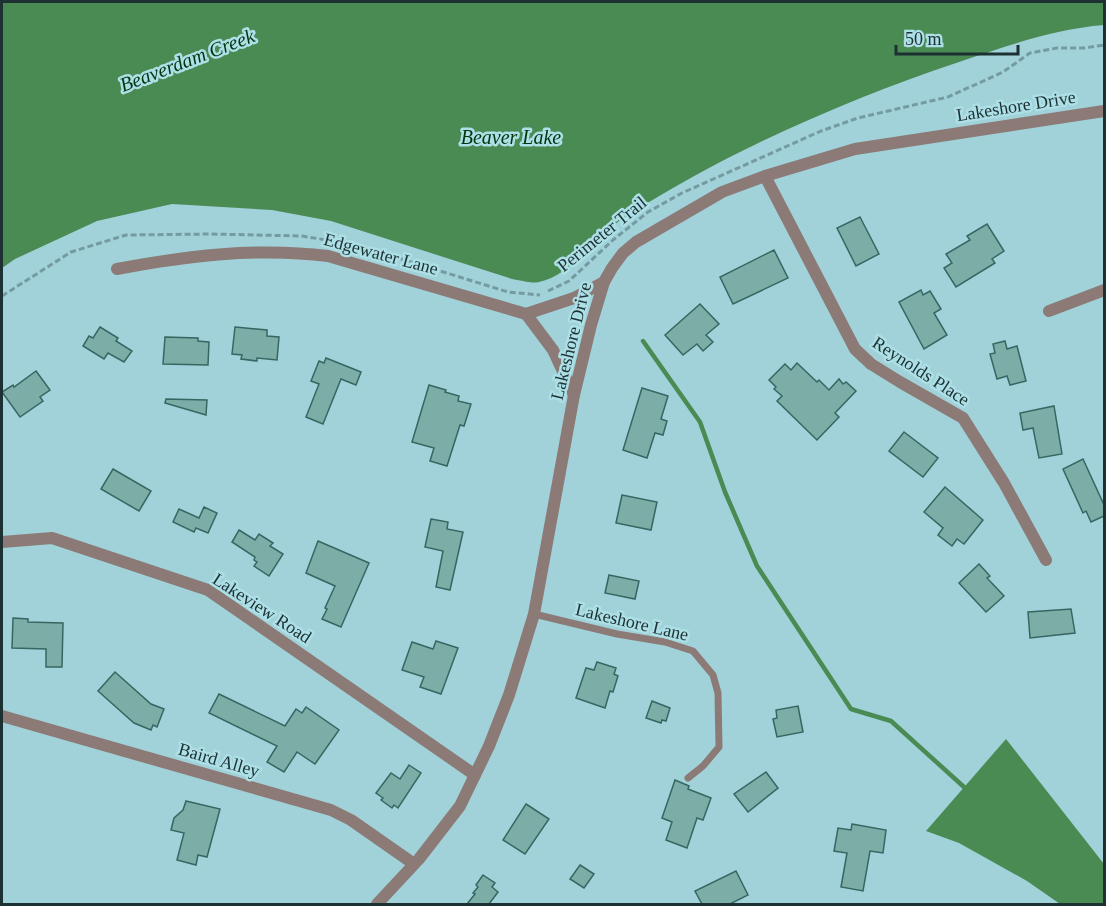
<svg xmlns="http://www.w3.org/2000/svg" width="1106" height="906" viewBox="0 0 1106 906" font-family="'Times New Roman',serif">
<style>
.water{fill:#4a8a53}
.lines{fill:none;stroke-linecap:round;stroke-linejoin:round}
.stream{stroke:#4a8a53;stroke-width:4.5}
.building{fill:#7dada7;stroke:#386662;stroke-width:1.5}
.path{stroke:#749ba1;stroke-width:3;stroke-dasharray:6 3;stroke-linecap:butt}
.service{stroke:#8c7a77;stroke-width:7}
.minor{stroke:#8c7a77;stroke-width:12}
.tertiary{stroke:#8c7a77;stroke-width:12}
.labels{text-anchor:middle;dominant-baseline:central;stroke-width:5;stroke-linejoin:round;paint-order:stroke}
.street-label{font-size:18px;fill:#1d3133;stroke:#addfe6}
.water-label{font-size:20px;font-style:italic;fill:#033510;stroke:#addfe6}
</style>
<rect width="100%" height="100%" fill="#a1d2d9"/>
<g class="water">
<path d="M 2,2 L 1104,2 L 1104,25 C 1054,29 1007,46 959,62 C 843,101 729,151 625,217 C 596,235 573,275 539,282 C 532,284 520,280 512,279 L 331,221 L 272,210 L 172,204 L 97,221 L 15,259 L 2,268 Z"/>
<path d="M 1006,739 L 1104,864 L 1104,904 L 1060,904 L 1027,881 L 959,843 L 926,831 Z"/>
</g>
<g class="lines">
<path class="stream" d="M 643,341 L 700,422 L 725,492 L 757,566 L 851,709 L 891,721 L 964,787"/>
</g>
<g class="building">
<path d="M 860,217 L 879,254 L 856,266 L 837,228 Z"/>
<path d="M 987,224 L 1004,251 L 992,259 L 995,263 L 956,287 L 944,268 L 952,263 L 946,254 L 970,240 L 967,236 Z"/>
<path d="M 774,250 L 788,278 L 733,304 L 720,277 Z"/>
<path d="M 921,290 L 923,295 L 930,291 L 941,309 L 934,313 L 947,335 L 924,349 L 899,302 Z"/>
<path d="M 700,304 L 719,324 L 706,335 L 713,342 L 703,351 L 697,344 L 683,355 L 665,335 Z"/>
<path d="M 100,327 L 118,338 L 116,341 L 132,351 L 124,362 L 108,353 L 104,359 L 83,346 L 89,336 L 93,338 Z"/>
<path d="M 235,327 L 267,330 L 267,336 L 279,337 L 277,360 L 257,358 L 257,361 L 241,359 L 242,355 L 232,354 Z"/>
<path d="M 165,337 L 198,338 L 198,341 L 209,342 L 208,365 L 163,364 Z"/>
<path d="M 1005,341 L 1007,349 L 1017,346 L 1026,381 L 1010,385 L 1007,376 L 997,379 L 990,354 L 995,353 L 993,344 Z"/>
<path d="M 326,358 L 361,372 L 356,385 L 341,379 L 323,424 L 306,417 L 319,384 L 311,381 L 319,361 L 324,363 Z"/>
<path d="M 797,363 L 817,382 L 819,380 L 829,390 L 839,379 L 843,384 L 846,382 L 856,391 L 835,413 L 839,417 L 817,440 L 777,401 L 782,396 L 774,389 L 776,387 L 769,380 L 785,364 L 791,370 Z"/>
<path d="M 36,371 L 50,390 L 40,397 L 43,401 L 20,417 L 2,392 L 13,385 L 14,387 Z"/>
<path d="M 429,385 L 446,390 L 445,392 L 459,396 L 458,401 L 471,404 L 464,426 L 460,425 L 447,466 L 430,461 L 434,448 L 412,442 Z"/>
<path d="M 642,388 L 668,396 L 661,419 L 667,421 L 663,435 L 655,433 L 647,458 L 623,450 Z"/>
<path d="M 166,399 L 207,400 L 206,415 L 165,403 Z"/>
<path d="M 1054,406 L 1062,454 L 1039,458 L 1033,428 L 1023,430 L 1020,413 Z"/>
<path d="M 904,432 L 938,458 L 923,477 L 889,451 Z"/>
<path d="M 1083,459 L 1104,505 L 1104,516 L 1091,522 L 1086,511 L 1083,513 L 1063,469 Z"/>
<path d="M 113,469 L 151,491 L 139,511 L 101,489 Z"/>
<path d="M 945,487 L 983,520 L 964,544 L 957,539 L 952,546 L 938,535 L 943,528 L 924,512 Z"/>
<path d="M 622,495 L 657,502 L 651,530 L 616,523 Z"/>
<path d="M 204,507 L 217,513 L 208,533 L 196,528 L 194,532 L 173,522 L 179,509 L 199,518 Z"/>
<path d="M 431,519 L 448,522 L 447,529 L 463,532 L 450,590 L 436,587 L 443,551 L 425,547 Z"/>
<path d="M 239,530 L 255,540 L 259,534 L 273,543 L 270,546 L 283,554 L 269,576 L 254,566 L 257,562 L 254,560 L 255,557 L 232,542 Z"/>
<path d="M 318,541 L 369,563 L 341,627 L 322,619 L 327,609 L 325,608 L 335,586 L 306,573 Z"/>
<path d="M 979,564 L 990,576 L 987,578 L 1004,596 L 986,612 L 959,583 Z"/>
<path d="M 609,575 L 639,581 L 635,599 L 605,593 Z"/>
<path d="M 1071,609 L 1075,633 L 1030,638 L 1028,612 Z"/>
<path d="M 13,618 L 28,619 L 28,622 L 63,623 L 62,667 L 46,667 L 46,649 L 12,648 Z"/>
<path d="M 436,641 L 458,648 L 441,694 L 420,687 L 424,677 L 402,670 L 412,642 L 433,649 Z"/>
<path d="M 597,662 L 616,668 L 614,674 L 618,676 L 613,692 L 610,691 L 605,708 L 576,698 L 586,668 L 594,670 Z"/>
<path d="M 115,672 L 151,704 L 164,709 L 157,727 L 153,725 L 151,730 L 134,723 L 98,691 Z"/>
<path d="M 219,694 L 285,726 L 296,709 L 302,713 L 306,707 L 339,730 L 315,764 L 297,752 L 284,772 L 267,762 L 277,746 L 209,713 Z"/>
<path d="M 652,701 L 670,708 L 666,721 L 662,720 L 661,723 L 646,718 Z"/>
<path d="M 798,706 L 803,732 L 777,737 L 773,719 L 777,718 L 776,710 Z"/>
<path d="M 409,765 L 421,773 L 398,808 L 394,805 L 392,808 L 381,800 L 383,798 L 376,793 L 391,773 L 400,779 Z"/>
<path d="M 766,772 L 778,788 L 748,812 L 734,794 Z"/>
<path d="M 675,780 L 689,786 L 688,789 L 711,798 L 703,820 L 697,818 L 687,848 L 666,840 L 672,822 L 662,818 Z"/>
<path d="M 186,801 L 220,809 L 207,857 L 198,855 L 196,865 L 177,860 L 184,833 L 171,830 L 174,818 L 183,810 Z"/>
<path d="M 526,804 L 549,819 L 525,854 L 503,840 Z"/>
<path d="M 852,824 L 886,830 L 883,853 L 870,851 L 863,891 L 841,887 L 847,853 L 834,851 L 838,828 L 851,830 Z"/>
<path d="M 580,865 L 594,874 L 584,888 L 570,879 Z"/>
<path d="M 736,871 L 748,895 L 730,904 L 702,904 L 695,891 Z"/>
<path d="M 483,875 L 495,883 L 492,887 L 498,892 L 489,904 L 467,904 L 475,894 L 473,893 L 478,887 L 476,885 Z"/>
</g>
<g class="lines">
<g class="path">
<path d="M 548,291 L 569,281 L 613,240 L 648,212 L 682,193 L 821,131 L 858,118 L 948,97 L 1003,72 L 1030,53 L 1057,48 L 1084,48 L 1104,45"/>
<path d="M 2,296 L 71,252 L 126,235 L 211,234 L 302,236 L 356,245 L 508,292 L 540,295"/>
</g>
<path class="service" d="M 534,614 L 617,634 L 665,642 L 693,651 L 713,675 L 718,693 L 719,747 L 703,766 L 688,778"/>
<g class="minor">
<path d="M 765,176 L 855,349 L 871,364 L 900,382 L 963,418 L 1004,483 L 1046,560"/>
<path d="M 117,269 C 186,256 257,247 328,256 L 526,314"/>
<path d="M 1049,311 L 1104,290"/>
<path d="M 574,395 L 553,350 L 526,314 L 574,298 L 604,282"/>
<path d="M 2,542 L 52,538 L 208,590 L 475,775"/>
<path d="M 2,716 L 331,810 L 351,820 L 414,864"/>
</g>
<path class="tertiary" d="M 377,904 L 419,859 L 460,806 L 489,746 L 509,695 L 534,614 L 574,395 L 591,325 L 604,282 L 612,268 L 623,253 L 636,242 L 722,192 L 765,176 L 855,149 L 1104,111"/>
</g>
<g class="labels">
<g class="street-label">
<text transform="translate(1016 106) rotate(-9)">Lakeshore Drive</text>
<text transform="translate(602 234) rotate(-39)">Perimeter Trail</text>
<text transform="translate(381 254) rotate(15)">Edgewater Lane</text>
<text transform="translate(571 341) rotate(-76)">Lakeshore Drive</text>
<text transform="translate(921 371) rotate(33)">Reynolds Place</text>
<text transform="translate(262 608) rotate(33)">Lakeview Road</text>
<text transform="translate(632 622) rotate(13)">Lakeshore Lane</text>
<text transform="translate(219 760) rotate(16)">Baird Alley</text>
</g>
<g class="water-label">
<text transform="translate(187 60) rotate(-21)">Beaverdam Creek</text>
<text x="511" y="137">Beaver Lake</text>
</g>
</g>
<rect width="1106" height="906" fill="none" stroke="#1d3133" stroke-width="6"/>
<path d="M896 45v9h122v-9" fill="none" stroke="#1d3133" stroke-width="3"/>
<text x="905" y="45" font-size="18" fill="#1d3133" stroke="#addfe6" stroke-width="4.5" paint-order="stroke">50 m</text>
</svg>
